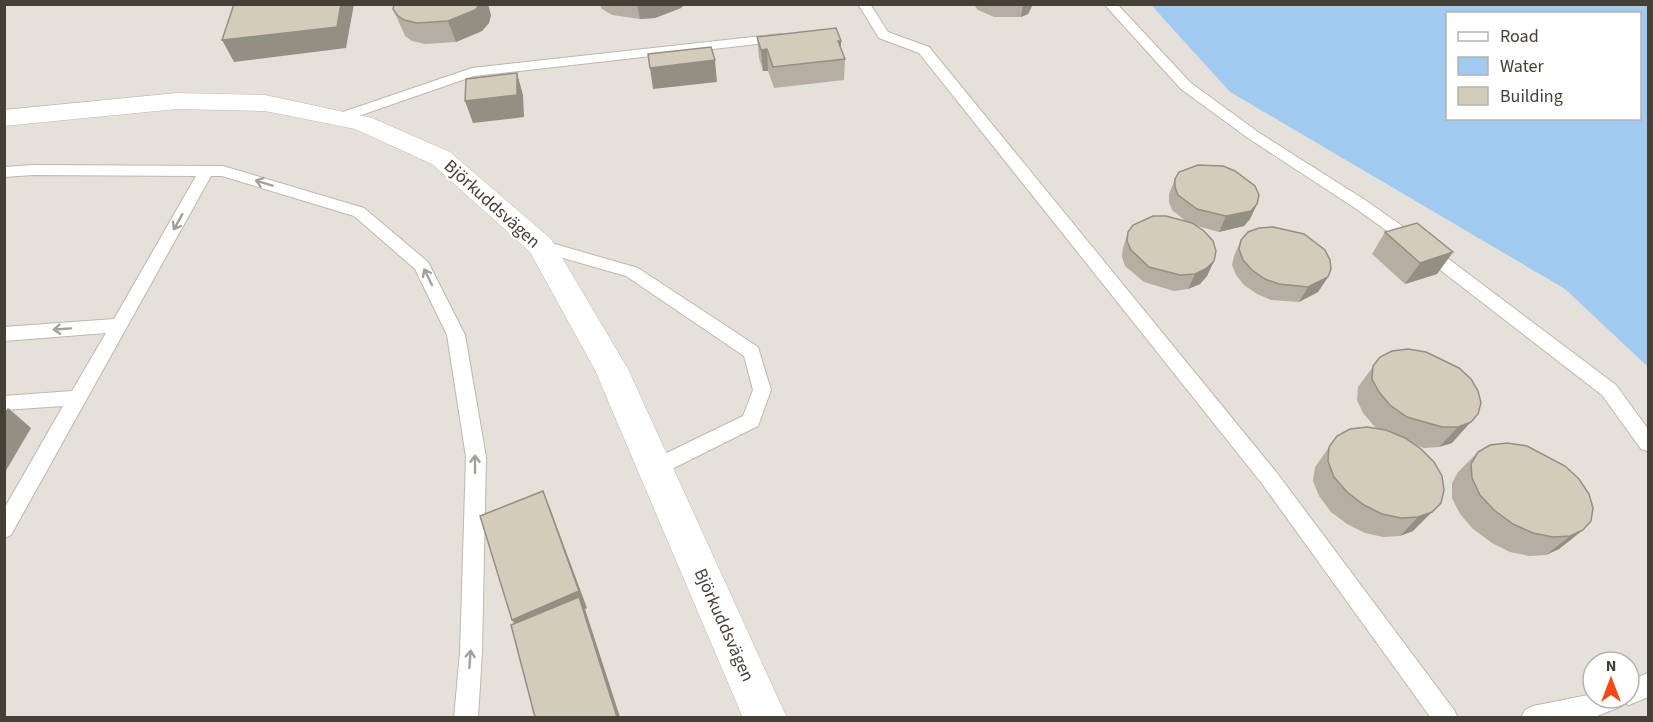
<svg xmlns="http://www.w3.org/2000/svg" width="1653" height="722" viewBox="0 0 1653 722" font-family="'Source Sans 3',sans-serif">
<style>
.industrial{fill:#e5e1da;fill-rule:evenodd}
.water{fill:#a1caf0;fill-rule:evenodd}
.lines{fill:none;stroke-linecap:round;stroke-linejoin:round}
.lane-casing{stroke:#beb8a8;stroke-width:2}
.street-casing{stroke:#beb8a8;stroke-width:1}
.lane{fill:#fff;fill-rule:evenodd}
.street{fill:#fff;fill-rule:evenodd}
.wall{fill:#b6afa1}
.shaded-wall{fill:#948f83}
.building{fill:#d4ccbb;stroke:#948f83;stroke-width:1.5}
.oneway{stroke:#a2a09a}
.labels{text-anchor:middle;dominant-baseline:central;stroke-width:4.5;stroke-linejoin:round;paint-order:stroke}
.street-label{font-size:18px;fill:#454035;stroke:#fff}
</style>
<rect width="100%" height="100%" fill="#f3efe5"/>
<path class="industrial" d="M 4,5 L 1151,5 L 1230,92 L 1565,289 L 1648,367 L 1648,717 L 5,717 ZM 1593,662 L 1629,662 L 1629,698 L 1593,698 Z"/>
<path class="water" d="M 1151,5 L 1648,5 L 1648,367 L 1565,289 L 1230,92 ZM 1448,14 L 1640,14 L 1640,118 L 1448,118 Z"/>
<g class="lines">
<defs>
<g id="lane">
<path d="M 858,4 L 870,4 L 888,32 L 929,47 L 1277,473 L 1454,710 L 1458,718 L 1431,718 L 1263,485 L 919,53 L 879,38 Z"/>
<path d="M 1104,4 L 1117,4 L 1191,83 L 1258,132 L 1365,200 L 1438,251 L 1616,385 L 1648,429 L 1648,451 L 1641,449 L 1602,395 L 1426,259 L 1355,208 L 1248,138 L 1181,89 Z"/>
<path d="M 781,34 L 785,35 L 787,38 L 785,41 L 474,76 L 344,121 L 334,121 L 332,118 L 334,115 L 472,68 Z"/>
<path d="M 33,165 L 223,166 L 364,208 L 428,262 L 465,335 L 486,457 L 482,652 L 478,718 L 454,718 L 460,652 L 466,457 L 447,335 L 415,269 L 354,216 L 222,176 L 211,176 L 11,535 L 4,538 L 4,509 L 63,406 L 4,410 L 4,396 L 72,391 L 106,333 L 4,341 L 4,327 L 114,319 L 196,176 L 33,175 L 4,177 L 4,167 Z"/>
<path d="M 541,240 L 638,268 L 758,347 L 771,390 L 758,426 L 662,474 L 655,476 L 648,474 L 645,468 L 648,462 L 743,416 L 753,390 L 744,356 L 626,276 L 535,250 L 533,246 L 535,242 Z"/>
<path d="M 1648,673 L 1648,697 L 1629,705 L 1624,703 L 1622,706 L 1592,718 L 1521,718 L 1525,710 L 1533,706 L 1593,694 L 1593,698 L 1629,698 L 1629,681 Z"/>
</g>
<path id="street" d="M 177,93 L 265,95 L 372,118 L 450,152 L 551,239 L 628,369 L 787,718 L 743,718 L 595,370 L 530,252 L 432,164 L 355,129 L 265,111 L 177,109 L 4,126 L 4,110 Z"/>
</defs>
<use href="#lane" class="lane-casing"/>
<use href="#street" class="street-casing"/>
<use href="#lane" class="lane"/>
<use href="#street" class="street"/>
</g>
<g class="wall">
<path d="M 599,4 L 685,4 L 681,8 L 655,18 L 640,19 L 612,15 L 602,9 Z"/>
<path d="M 1033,4 L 1028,14 L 1021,17 L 994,17 L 978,10 L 974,5 Z"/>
<path d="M 393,9 L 491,15 L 489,23 L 482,31 L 456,42 L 425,44 L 412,41 L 405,36 Z"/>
<path d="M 757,37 L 841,50 L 845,59 L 844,80 L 774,88 L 768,71 L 763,71 L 759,58 Z"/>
<path d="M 1175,179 L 1257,204 L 1250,219 L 1244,226 L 1219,232 L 1197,226 L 1214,261 L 1207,276 L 1200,284 L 1188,289 L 1174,291 L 1144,282 L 1125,266 L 1122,257 L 1123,248 L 1128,232 L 1187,222 L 1172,210 L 1169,202 L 1169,194 Z"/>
<path d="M 1385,232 L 1453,252 L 1437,274 L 1405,284 L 1372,254 Z"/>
<path d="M 1241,240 L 1328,277 L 1318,292 L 1299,302 L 1271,300 L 1257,294 L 1244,285 L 1236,275 L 1232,265 L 1234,256 Z"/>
<path d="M 1380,357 L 1478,391 L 1452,443 L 1439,447 L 1424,448 L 1417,446 L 1442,476 L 1413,531 L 1400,536 L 1383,537 L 1365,533 L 1347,524 L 1331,512 L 1319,496 L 1313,481 L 1315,467 L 1337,436 L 1378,429 L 1374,426 L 1363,413 L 1357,400 L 1358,387 Z"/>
<path d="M 1478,452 L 1583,530 L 1559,549 L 1546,555 L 1529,556 L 1510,552 L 1492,543 L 1473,529 L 1460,514 L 1452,498 L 1452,483 L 1458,472 Z"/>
</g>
<g class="shaded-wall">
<path d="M 341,4 L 354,4 L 346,48 L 234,62 L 222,40 Z"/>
<path d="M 480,4 L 488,4 L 491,15 L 489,23 L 482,31 L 456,42 L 448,21 Z"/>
<path d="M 637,4 L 685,4 L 681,8 L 655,18 L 640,19 Z"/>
<path d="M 1023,4 L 1033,4 L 1028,14 L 1021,17 Z"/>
<path d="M 838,41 L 841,41 L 841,59 Z"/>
<path d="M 767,49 L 768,71 L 763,71 L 761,50 Z"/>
<path d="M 715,60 L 717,82 L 653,89 L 650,68 Z"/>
<path d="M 517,73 L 523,95 L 524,117 L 473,123 L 465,101 Z"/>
<path d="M 1257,204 L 1250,219 L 1244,226 L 1219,232 L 1226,216 Z"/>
<path d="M 1453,252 L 1437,274 L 1405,284 L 1420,263 Z"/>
<path d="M 1214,261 L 1207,276 L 1200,284 L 1188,289 L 1195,274 Z"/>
<path d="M 1328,277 L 1318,292 L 1299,302 L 1308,287 Z"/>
<path d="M 8,408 L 31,428 L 4,474 L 4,413 Z"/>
<path d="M 1478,414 L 1452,443 L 1439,447 L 1458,427 Z"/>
<path d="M 543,491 L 551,511 L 587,608 L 585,609 L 620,717 L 617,717 L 523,637 L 512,620 Z"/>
<path d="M 1432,512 L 1413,531 L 1400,536 L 1418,517 Z"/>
<path d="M 1583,530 L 1559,549 L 1546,555 L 1570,536 Z"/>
</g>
<g class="building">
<path d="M 234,4 L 341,4 L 337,27 L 222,40 Z"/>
<path d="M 394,4 L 480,4 L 475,10 L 448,21 L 417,23 L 404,20 L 397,15 L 393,9 Z"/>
<path d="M 836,28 L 841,41 L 838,41 L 845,59 L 773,67 L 767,49 L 761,50 L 757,37 Z"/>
<path d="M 711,47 L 715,60 L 650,68 L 648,54 Z"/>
<path d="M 517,73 L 517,95 L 465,101 L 466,79 Z"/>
<path d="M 1198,165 L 1223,166 L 1235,171 L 1255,186 L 1259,195 L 1257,204 L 1251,211 L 1226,216 L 1197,209 L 1178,195 L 1175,187 L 1175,179 L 1179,172 Z"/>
<path d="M 1153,216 L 1166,216 L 1192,223 L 1204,231 L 1213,241 L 1216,251 L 1214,261 L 1207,268 L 1195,274 L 1180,275 L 1149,267 L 1131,250 L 1127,241 L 1128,232 L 1133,225 Z"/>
<path d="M 1417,223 L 1453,252 L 1420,263 L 1385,232 Z"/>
<path d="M 1273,227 L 1304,234 L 1325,250 L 1330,260 L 1331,269 L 1328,277 L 1308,287 L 1279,284 L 1265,279 L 1252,270 L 1243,260 L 1239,249 L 1241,240 L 1248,232 L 1259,228 Z"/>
<path d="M 1408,349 L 1426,352 L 1459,368 L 1471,379 L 1478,391 L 1481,403 L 1478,414 L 1471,422 L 1458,427 L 1442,427 L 1407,417 L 1390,405 L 1379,392 L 1372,379 L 1373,366 L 1380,357 L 1392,351 Z"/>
<path d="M 1367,427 L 1386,430 L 1405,438 L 1421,449 L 1434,462 L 1442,476 L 1444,490 L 1441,503 L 1432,512 L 1418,517 L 1401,518 L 1382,514 L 1364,505 L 1347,492 L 1334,477 L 1328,461 L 1329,447 L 1337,436 L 1350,429 Z"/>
<path d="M 1507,443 L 1527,446 L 1565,466 L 1579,479 L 1589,494 L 1593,508 L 1591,521 L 1583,530 L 1570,536 L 1553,537 L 1533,533 L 1513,524 L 1494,510 L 1480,495 L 1472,478 L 1471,464 L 1478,452 L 1490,445 Z"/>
<path d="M 543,491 L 579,591 L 512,620 L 480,516 Z"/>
<path d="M 579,597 L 617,717 L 535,717 L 511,625 Z"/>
</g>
<defs><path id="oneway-shaft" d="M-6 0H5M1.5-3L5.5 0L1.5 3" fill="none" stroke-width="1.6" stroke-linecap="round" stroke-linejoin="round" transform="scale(1.5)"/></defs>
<g class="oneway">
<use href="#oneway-shaft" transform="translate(264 183) rotate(-163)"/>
<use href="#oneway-shaft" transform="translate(178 222) rotate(119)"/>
<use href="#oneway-shaft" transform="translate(428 277) rotate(-116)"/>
<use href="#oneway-shaft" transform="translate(62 329) rotate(176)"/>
<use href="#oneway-shaft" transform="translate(475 464) rotate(-90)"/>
<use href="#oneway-shaft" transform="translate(470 659) rotate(-86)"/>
</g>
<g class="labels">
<g class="street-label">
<text transform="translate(492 204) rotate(42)">Björkuddsvägen</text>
<text transform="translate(724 625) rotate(66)">Björkuddsvägen</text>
</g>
</g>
<rect width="1653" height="722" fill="none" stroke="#454035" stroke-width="12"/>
<rect x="1446" y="12" width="195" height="108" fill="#ffffff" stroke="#b5b3ae" stroke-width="1.5"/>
<rect x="1458" y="32" width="30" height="9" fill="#ffffff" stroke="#b5b3ae" stroke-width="1.5"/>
<text x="1500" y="42" font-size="18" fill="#454035">Road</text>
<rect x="1458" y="57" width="30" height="18" fill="#a1caf0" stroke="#b5b3ae" stroke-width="1.5"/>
<text x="1500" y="72" font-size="18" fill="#454035">Water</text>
<rect x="1458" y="87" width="30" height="18" fill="#d4ccbb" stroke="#b5b3ae" stroke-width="1.5"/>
<text x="1500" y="102" font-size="18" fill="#454035">Building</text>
<g transform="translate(1611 680)"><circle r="28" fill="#ffffff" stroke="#b5b3ae" stroke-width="1.5"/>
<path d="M0-4.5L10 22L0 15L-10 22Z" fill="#f94716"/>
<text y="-9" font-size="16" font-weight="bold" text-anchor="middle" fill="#454035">N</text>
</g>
</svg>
